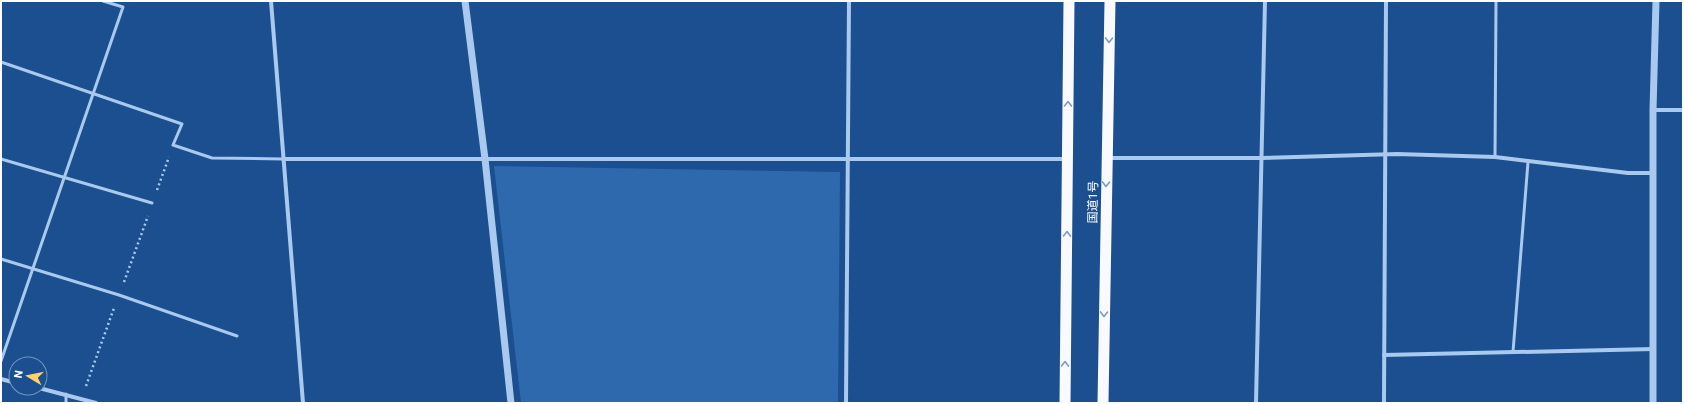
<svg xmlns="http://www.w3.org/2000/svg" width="1684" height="404" viewBox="0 0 1684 404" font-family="Roboto,'Noto Sans JP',sans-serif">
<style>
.green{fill:#2e69ad}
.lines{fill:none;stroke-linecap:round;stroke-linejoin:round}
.path{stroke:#a9c9ee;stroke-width:2.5;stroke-dasharray:2 3;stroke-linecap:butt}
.service{stroke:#a9c9ee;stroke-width:3}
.minor{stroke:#a9c9ee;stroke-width:4}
.tertiary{stroke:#a9c9ee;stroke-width:7}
.trunk{stroke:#f8faff;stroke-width:11}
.oneway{stroke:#7e9cc1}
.labels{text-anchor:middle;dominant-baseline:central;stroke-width:3.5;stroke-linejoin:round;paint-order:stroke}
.street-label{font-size:12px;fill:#fff;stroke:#1b4f8f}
</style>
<rect width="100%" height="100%" fill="#1b4f8f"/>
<path class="green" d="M 494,166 L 840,172 L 838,403 L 521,403 Z"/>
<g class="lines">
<g class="path">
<path d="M 157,190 L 169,157"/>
<path d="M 124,282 L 148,216"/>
<path d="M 86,386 L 114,308"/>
</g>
<g class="service">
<path d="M 1,62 L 182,124 L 173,145 L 212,158 L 283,159"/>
<path d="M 1495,157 L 1496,1"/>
<path d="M 1,159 L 152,203"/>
<path d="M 1,259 L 119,295 L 237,336"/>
<path d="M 1513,352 L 1528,162"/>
<path d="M 1,361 L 123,7 L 103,1"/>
<path d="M 66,394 L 66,403"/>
</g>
<g class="minor">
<path d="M 271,1 L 303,403"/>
<path d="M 1653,110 L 1683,110"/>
<path d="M 1109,158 L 1262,158 L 1397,154 L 1495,157 L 1628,173 L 1653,173"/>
<path d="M 283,159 L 1066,159"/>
<path d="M 1384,355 L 1654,349"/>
<path d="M 1,379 L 16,383"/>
<path d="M 39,388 L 96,403"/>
<path d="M 846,403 L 849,1"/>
<path d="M 1256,403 L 1265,1"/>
<path d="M 1384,403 L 1386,1"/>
</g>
<g class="tertiary">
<path d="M 465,1 L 485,159 L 511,403"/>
<path d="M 1653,403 L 1653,110 L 1656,1"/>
</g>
<g class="trunk">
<path d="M 1065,403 L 1069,1"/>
<path d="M 1103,403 L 1110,1"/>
</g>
</g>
<defs><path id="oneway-chevron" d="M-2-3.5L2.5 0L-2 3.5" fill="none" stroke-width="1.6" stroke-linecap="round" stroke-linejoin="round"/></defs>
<g class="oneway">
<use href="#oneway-chevron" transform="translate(1109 40) rotate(91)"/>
<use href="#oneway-chevron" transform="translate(1068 104) rotate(-89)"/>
<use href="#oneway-chevron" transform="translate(1106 184) rotate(91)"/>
<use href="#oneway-chevron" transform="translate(1067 234) rotate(-89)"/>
<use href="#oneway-chevron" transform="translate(1104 314) rotate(91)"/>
<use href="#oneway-chevron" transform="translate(1065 364) rotate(-89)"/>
</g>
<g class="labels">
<g class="street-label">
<text transform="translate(1093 202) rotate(-89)">国道1号</text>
</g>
</g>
<rect width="1684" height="404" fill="none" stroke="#ffffff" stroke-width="4"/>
<g transform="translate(28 376) rotate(280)"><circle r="19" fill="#1b4f8f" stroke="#7695bc"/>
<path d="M0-3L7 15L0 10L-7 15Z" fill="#ffd166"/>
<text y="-6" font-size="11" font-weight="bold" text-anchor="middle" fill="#ffffff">N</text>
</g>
</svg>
